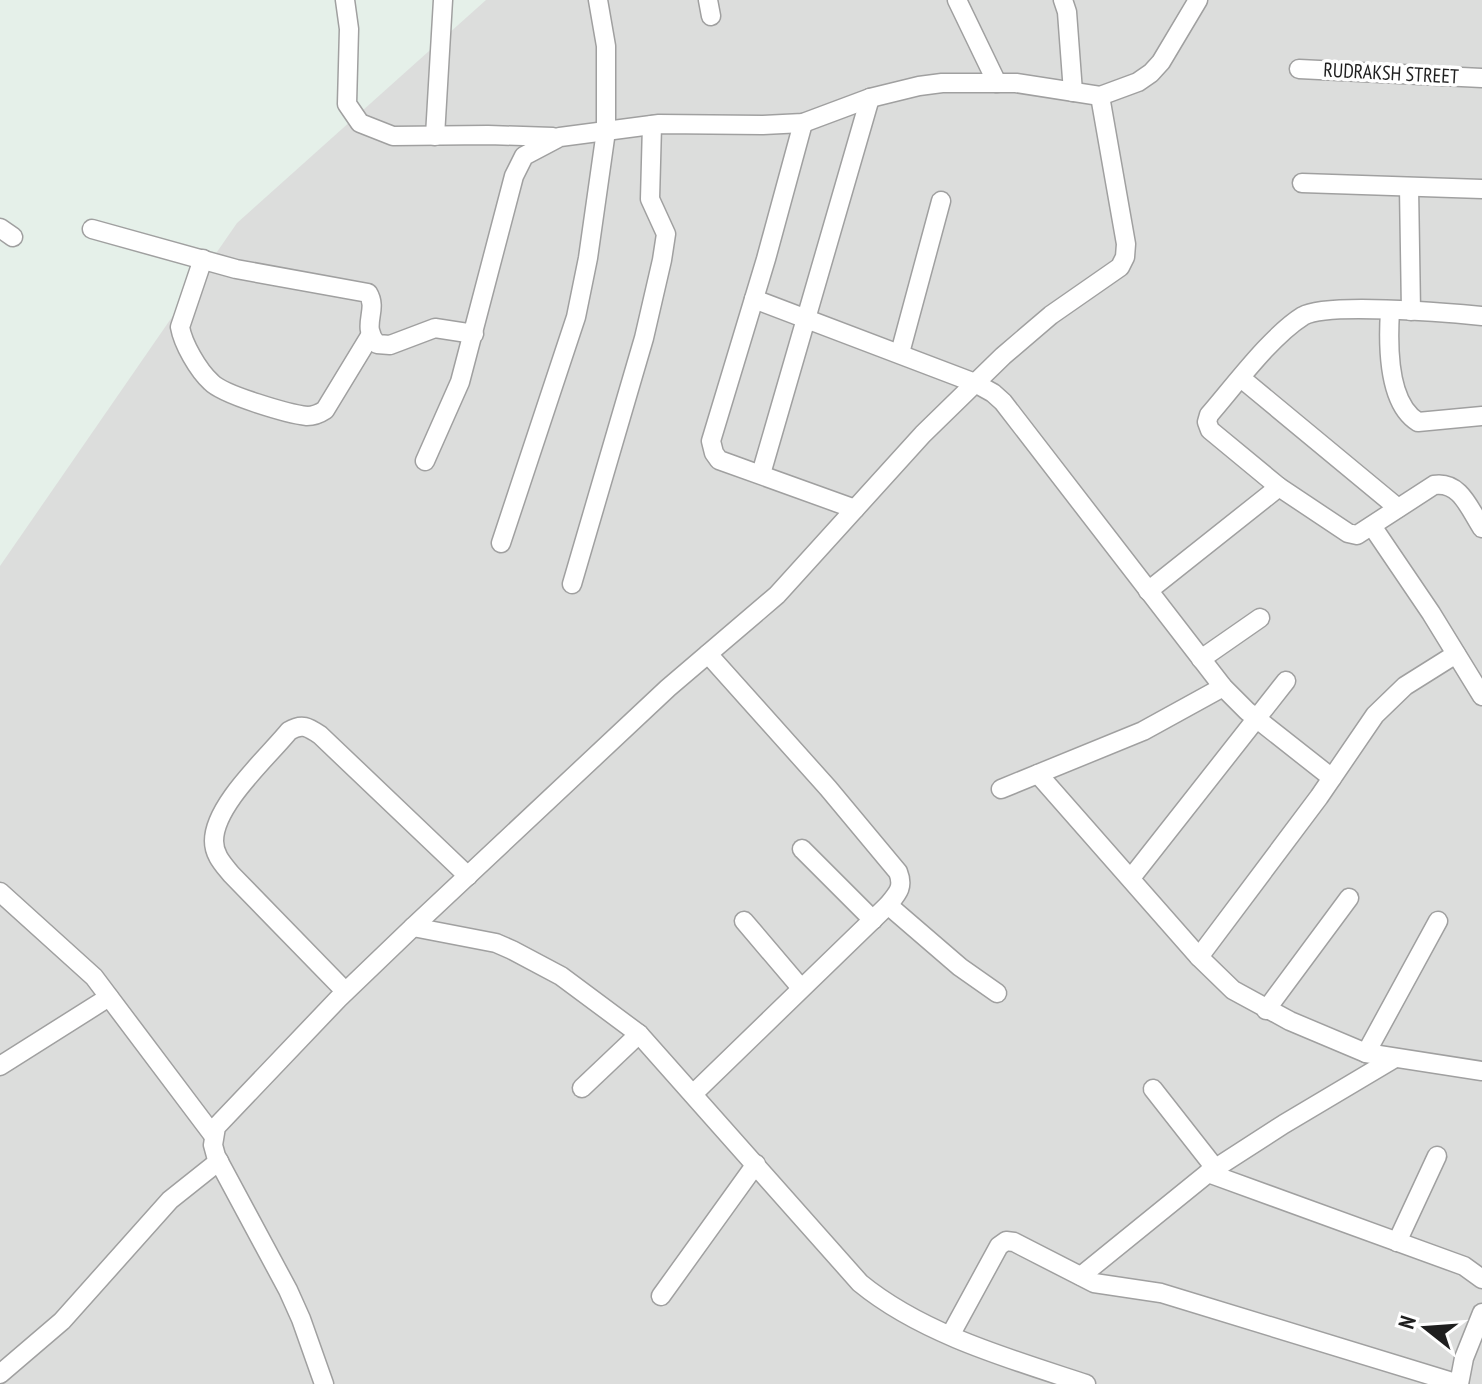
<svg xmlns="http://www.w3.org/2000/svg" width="1482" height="1384" viewBox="0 0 1482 1384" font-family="'PT Sans Narrow',sans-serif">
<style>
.residential{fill:#dcdddc}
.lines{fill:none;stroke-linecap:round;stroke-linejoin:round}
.minor-casing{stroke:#a0a0a0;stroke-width:21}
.minor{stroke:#fff;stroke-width:18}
.labels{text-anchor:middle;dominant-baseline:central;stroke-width:7;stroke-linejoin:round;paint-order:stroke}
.street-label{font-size:20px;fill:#1f1f1f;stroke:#fff}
</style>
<rect width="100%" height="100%" fill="#e5f0e9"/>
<path class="residential" d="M 486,0 L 1482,0 L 1482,1384 L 0,1384 L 0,566 L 237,223 Z"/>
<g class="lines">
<defs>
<g id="minor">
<path d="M 345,0 L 349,29 L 347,104 L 360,123 L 393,136 L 488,135 L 553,137"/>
<path d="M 708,0 L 711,16"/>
<path d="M 957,0 L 997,83"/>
<path d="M 1063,0 L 1067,12 L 1073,92"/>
<path d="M 1299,69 L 1482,78"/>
<path d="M 803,123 L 766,259 L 711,441 L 714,453 L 719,460 L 855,509"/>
<path d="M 435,136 L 443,0"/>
<path d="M 1302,183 L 1482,189"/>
<path d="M 1409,187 L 1411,311"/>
<path d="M 0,228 L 13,237"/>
<path d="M 92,229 L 236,269 L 368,293 C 379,311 360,325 377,344 L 390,345 L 435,328 L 474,334"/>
<path d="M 203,259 L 180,327 C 183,344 198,370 211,382 C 223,395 289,414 307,416 C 314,416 319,414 325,410 L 370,336"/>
<path d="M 754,299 L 975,383 L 993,393 L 1003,402 L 1223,687 L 1247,711 L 1332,778"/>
<path d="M 1390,311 C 1388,343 1387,403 1418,422 L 1482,416"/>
<path d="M 1482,316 C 1450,313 1327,302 1303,316 C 1271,336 1235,385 1209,415 L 1207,422 L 1210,430 L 1279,487 L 1348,533 L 1357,535 L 1434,485 C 1460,481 1469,508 1482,528"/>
<path d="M 900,353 L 941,201"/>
<path d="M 1241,378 L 1398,508"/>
<path d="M 425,461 L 460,382 L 514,176 L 524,156 L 560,137 L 659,124 L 763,125 L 803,123 L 870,98 L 919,86 L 942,83 L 1016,83 L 1100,96 L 1138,82 L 1151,73 L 1161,62 L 1198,0"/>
<path d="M 761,474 L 870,98"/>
<path d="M 1372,526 L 1431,613 L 1482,696"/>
<path d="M 501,543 L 576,317 L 588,258 L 606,131 L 606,46 L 598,0"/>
<path d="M 572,584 L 644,338 L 662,260 L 666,234 L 650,199 L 652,125"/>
<path d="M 1148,591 L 1279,487"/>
<path d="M 1201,659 L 1260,618"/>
<path d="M 1038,774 L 1199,957 L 1233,990 L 1290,1021 L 1366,1053 L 1482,1071"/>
<path d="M 1001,789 L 1143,731 L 1223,687"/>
<path d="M 802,849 L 873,920"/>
<path d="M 1131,878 L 1286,681"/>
<path d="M 0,892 L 94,977 L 213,1135"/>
<path d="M 888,905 L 960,967 L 997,993"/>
<path d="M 744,921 L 801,988"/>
<path d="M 413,927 L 496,943 L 512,950 L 561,976 L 639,1034 L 860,1283 C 922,1334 1010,1359 1086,1384"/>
<path d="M 1199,957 L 1319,797 L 1375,715 L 1405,686 L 1456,654"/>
<path d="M 345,991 L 231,874 C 223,864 214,855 214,841 C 214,805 267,758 289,731 C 302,723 308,727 320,735 L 468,876"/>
<path d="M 1266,1010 L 1349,898"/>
<path d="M 1366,1053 L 1438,921"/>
<path d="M 0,1066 L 109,997"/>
<path d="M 582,1088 L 639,1034"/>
<path d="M 1153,1089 L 1215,1168"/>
<path d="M 693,1094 L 888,905 C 898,893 904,887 898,872 L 828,788 L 708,654"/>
<path d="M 1208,1173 L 1464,1266 L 1482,1279"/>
<path d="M 1397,1242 L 1437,1156"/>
<path d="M 1081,1276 L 1208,1173 L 1284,1124 L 1395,1058"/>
<path d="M 661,1296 L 756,1164"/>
<path d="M 951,1334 L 999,1246 L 1006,1241 L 1014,1242 L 1094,1283 L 1161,1293 L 1459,1384"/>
<path d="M 0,1374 L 62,1321 L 170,1200 L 219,1161"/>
<path d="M 324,1384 L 301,1319 L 288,1290 L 216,1156 L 213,1145 L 216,1127 L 338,999 L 413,927 L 668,688 L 777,595 L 923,434 L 1003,356 L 1051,315 L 1120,267 L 1125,257 L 1126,244 L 1100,96"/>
<path d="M 1459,1384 L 1464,1358 L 1482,1313"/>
</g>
</defs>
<use href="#minor" class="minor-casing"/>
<use href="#minor" class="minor"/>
</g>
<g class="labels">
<g class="street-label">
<text transform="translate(1391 73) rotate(3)">RUDRAKSH STREET</text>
</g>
</g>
<g transform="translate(1426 1328) rotate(287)" stroke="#ffffff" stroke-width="6" paint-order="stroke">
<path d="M0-6L14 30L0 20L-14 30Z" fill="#1f1f1f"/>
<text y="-12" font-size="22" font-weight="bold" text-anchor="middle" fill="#1f1f1f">N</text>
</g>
</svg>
